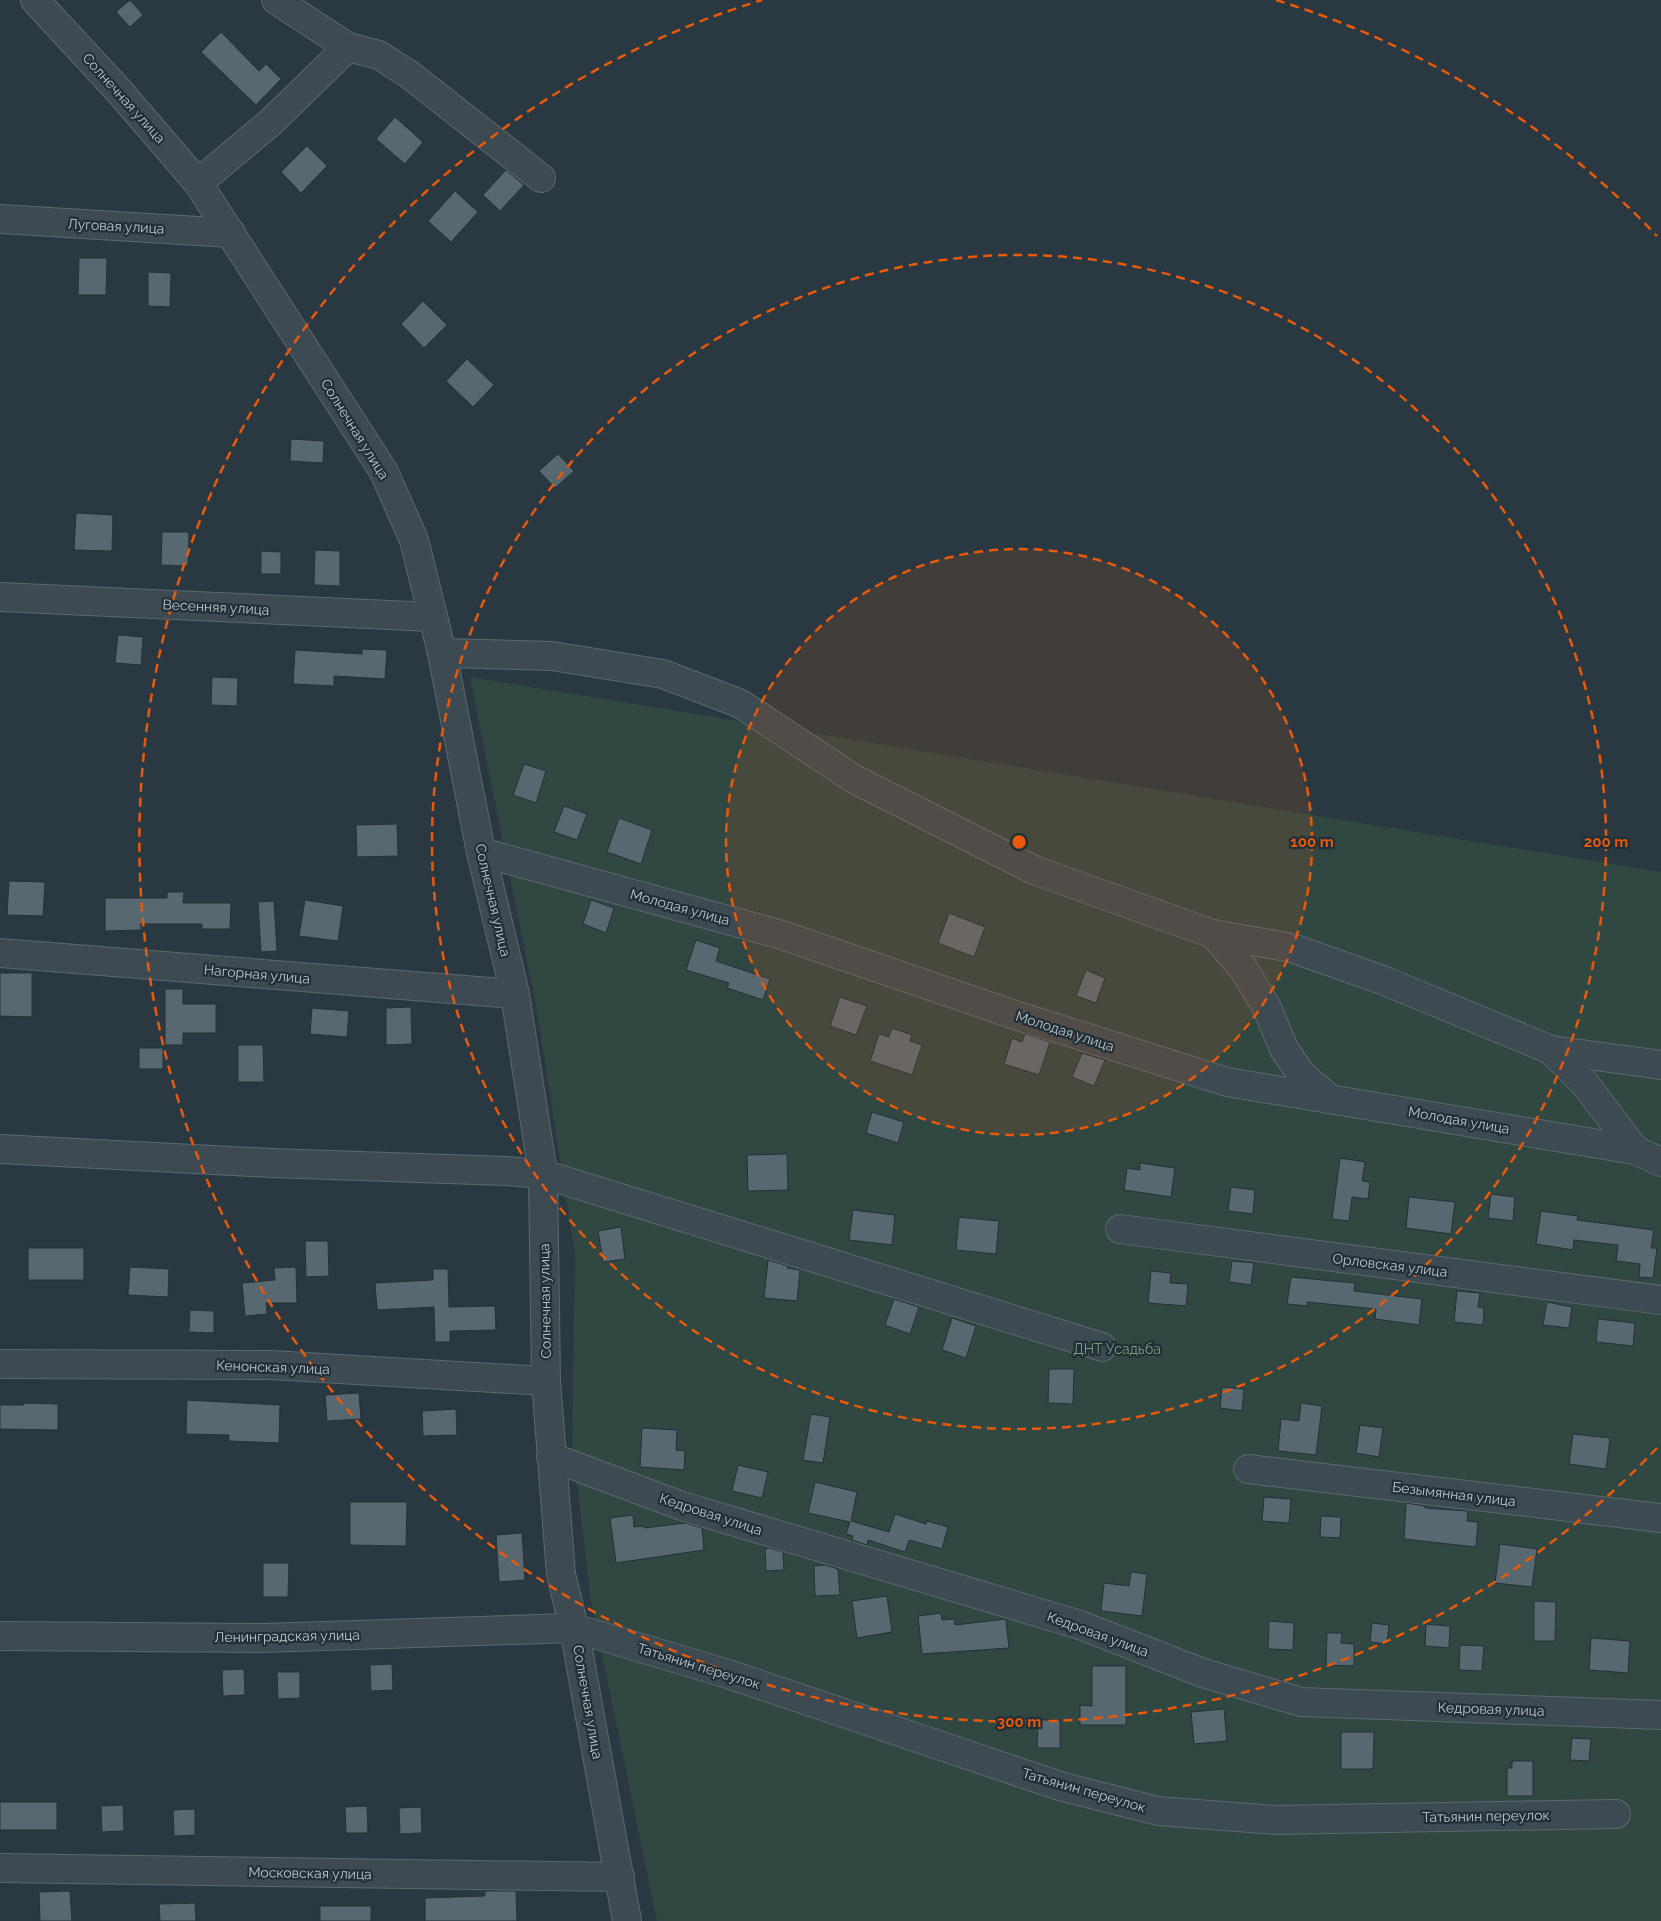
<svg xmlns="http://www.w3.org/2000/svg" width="1661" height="1921" viewBox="0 0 1661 1921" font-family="Raleway,sans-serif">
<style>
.green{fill:#304742}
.building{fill:#586870;stroke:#243138}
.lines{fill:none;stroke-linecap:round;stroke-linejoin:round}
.minor-casing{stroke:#5c686e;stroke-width:30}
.minor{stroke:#3e4a51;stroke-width:28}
.ring{fill:none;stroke:#e8590c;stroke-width:2.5;stroke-dasharray:9 6}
.labels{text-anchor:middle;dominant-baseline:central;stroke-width:4.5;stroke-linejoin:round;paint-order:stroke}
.street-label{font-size:14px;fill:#bbc5cb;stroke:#222f36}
.park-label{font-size:14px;fill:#7c9e7b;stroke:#222f36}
.centre{fill:#e8590c;stroke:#222f36;stroke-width:2.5}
.ring-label{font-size:15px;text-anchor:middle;font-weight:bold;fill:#e8590c;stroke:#222f36;stroke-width:4.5;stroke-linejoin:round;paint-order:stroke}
</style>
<rect width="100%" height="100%" fill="#2a3941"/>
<path class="green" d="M 470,677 L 1661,872 L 1661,1921 L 657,1921 L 591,1601 L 572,1443 L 575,1254 L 536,1006 Z"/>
<g class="building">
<path d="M 130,0 L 143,15 L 130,27 L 116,12 Z"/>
<path d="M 221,32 L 259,71 L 266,64 L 281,79 L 256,105 L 201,52 Z"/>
<path d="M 395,117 L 423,142 L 405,164 L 376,139 Z"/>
<path d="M 307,146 L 327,166 L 301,193 L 281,172 Z"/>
<path d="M 506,170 L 524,185 L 500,211 L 483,195 Z"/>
<path d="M 455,191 L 478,212 L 451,242 L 428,221 Z"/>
<path d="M 79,258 L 107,258 L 106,295 L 78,295 Z"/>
<path d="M 148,272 L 171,273 L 170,307 L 148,306 Z"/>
<path d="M 423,301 L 447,325 L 424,348 L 401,324 Z"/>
<path d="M 467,359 L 494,385 L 473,407 L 446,381 Z"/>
<path d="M 291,439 L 324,441 L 323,463 L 290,461 Z"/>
<path d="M 558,454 L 574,471 L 555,488 L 539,471 Z"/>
<path d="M 76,513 L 113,515 L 112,551 L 74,550 Z"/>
<path d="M 162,532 L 189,532 L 188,566 L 161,565 Z"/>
<path d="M 315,550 L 340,551 L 340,586 L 314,585 Z"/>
<path d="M 261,551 L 281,552 L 281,574 L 261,574 Z"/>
<path d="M 118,635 L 143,637 L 141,665 L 115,663 Z"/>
<path d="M 362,649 L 387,650 L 385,679 L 334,676 L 334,686 L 293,684 L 295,650 L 362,654 Z"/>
<path d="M 212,677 L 238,678 L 237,706 L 211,705 Z"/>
<path d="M 524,764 L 546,771 L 536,803 L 513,795 Z"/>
<path d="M 564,806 L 587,814 L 577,840 L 554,832 Z"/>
<path d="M 619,818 L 652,830 L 641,864 L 607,852 Z"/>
<path d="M 397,824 L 398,856 L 357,857 L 356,825 Z"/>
<path d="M 9,881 L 45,882 L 43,916 L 7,915 Z"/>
<path d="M 167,892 L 184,892 L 183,903 L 231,903 L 230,929 L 202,929 L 202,924 L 141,924 L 141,930 L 105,931 L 105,898 L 167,898 Z"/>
<path d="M 305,900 L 343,906 L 338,941 L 299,936 Z"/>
<path d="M 591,900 L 614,908 L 606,933 L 583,924 Z"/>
<path d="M 274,901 L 277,951 L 261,952 L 258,902 Z"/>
<path d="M 949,913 L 985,927 L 974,957 L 938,943 Z"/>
<path d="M 696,940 L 720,948 L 716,961 L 770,979 L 763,1000 L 727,988 L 729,983 L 686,970 Z"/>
<path d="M 1086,970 L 1105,978 L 1096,1003 L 1076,996 Z"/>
<path d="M 0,973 L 32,973 L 32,1017 L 0,1016 Z"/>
<path d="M 165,989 L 183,989 L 183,1004 L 216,1004 L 216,1033 L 183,1033 L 183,1045 L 165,1045 Z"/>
<path d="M 840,997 L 867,1006 L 856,1035 L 830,1026 Z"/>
<path d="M 411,1007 L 412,1044 L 386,1045 L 386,1008 Z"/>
<path d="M 312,1008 L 349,1011 L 347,1037 L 310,1034 Z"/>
<path d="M 892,1028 L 912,1035 L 910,1041 L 922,1045 L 912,1075 L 870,1061 L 879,1034 L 889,1037 Z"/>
<path d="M 1025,1034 L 1050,1042 L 1039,1075 L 1004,1064 L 1012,1038 L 1022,1042 Z"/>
<path d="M 238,1045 L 263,1045 L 264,1082 L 238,1082 Z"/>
<rect x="139" y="1048" width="24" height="21"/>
<path d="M 1082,1053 L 1105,1060 L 1094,1086 L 1072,1077 Z"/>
<path d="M 872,1112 L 904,1122 L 898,1143 L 866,1133 Z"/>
<path d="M 787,1154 L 788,1190 L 748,1191 L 747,1155 Z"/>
<path d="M 1340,1158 L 1365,1162 L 1362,1181 L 1370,1182 L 1368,1199 L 1352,1197 L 1349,1221 L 1332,1219 Z"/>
<path d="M 1140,1163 L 1175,1168 L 1171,1197 L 1124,1190 L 1127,1168 L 1140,1170 Z"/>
<path d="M 1231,1187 L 1255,1190 L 1253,1214 L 1228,1211 Z"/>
<path d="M 1491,1194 L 1515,1197 L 1513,1221 L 1488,1218 Z"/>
<path d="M 1409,1197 L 1455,1202 L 1451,1234 L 1406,1228 Z"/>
<path d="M 853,1210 L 895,1215 L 892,1245 L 849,1240 Z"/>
<path d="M 1541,1211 L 1578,1216 L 1577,1220 L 1654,1230 L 1651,1248 L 1657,1248 L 1653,1278 L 1639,1277 L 1640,1264 L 1616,1261 L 1618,1245 L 1574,1240 L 1573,1250 L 1536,1244 Z"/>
<path d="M 959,1217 L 999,1221 L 996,1254 L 956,1250 Z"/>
<path d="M 621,1227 L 625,1259 L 603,1262 L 598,1231 Z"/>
<path d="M 305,1241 L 328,1241 L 329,1276 L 306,1277 Z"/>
<rect x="28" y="1248" width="56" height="32"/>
<path d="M 768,1260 L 788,1266 L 787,1268 L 800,1270 L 797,1301 L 764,1298 Z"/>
<path d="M 1232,1261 L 1254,1263 L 1251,1285 L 1229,1282 Z"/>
<path d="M 130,1267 L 169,1269 L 168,1297 L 128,1295 Z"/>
<path d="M 296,1267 L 297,1303 L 266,1303 L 267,1314 L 245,1316 L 242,1283 L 275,1280 L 274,1268 Z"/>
<path d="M 433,1269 L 448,1269 L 449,1307 L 495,1306 L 496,1330 L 450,1331 L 450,1342 L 435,1342 L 434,1307 L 377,1310 L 375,1283 L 433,1280 Z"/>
<path d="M 1151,1271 L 1171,1273 L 1170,1283 L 1188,1284 L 1186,1306 L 1148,1303 Z"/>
<path d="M 1291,1277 L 1355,1283 L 1354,1291 L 1422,1299 L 1419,1325 L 1375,1319 L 1376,1309 L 1307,1302 L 1307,1306 L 1287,1304 Z"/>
<path d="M 1457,1291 L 1480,1293 L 1478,1307 L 1484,1308 L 1483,1325 L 1454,1322 Z"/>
<path d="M 894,1299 L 919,1307 L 910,1334 L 885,1325 Z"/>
<path d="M 1547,1302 L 1572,1307 L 1569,1328 L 1543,1325 Z"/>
<path d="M 190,1310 L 214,1311 L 214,1333 L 189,1332 Z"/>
<path d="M 952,1318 L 976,1326 L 966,1358 L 942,1350 Z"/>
<path d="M 1598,1319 L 1635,1323 L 1633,1346 L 1596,1342 Z"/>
<path d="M 1049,1369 L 1074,1369 L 1073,1404 L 1048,1403 Z"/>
<path d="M 1222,1387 L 1244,1389 L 1242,1411 L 1220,1408 Z"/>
<path d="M 359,1393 L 361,1419 L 327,1421 L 325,1395 Z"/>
<path d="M 187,1400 L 280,1405 L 279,1443 L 229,1441 L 229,1435 L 186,1434 Z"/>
<path d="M 24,1403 L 58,1404 L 58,1430 L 0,1429 L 0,1405 L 24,1405 Z"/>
<path d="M 1301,1403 L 1322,1406 L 1316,1455 L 1278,1451 L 1281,1419 L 1299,1421 Z"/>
<path d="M 456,1409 L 457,1435 L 423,1436 L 422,1411 Z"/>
<path d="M 811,1414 L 830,1417 L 823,1463 L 803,1460 Z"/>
<path d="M 1360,1425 L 1383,1428 L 1379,1457 L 1356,1453 Z"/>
<path d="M 642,1428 L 677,1430 L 676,1450 L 685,1451 L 684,1470 L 640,1467 Z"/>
<path d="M 1573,1434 L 1610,1438 L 1606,1469 L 1569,1464 Z"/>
<path d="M 738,1465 L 768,1472 L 762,1498 L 732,1491 Z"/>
<path d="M 815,1482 L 857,1492 L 851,1521 L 889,1532 L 895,1514 L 926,1524 L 927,1521 L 948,1527 L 942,1549 L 909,1540 L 905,1552 L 868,1540 L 867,1545 L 852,1540 L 853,1536 L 846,1534 L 850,1522 L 808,1513 Z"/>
<path d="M 1264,1497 L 1291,1499 L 1289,1523 L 1262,1521 Z"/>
<path d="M 350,1502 L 407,1502 L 406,1546 L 350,1545 Z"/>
<path d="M 1406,1503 L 1425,1506 L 1425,1508 L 1468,1511 L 1467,1521 L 1478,1522 L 1476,1547 L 1404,1539 Z"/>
<path d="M 633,1515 L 634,1527 L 644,1526 L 644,1528 L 685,1523 L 702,1528 L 704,1550 L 616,1563 L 610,1518 Z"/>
<path d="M 1321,1516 L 1341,1517 L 1340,1538 L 1320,1537 Z"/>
<path d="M 522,1533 L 525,1580 L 499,1582 L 496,1535 Z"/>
<path d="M 1500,1544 L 1537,1549 L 1532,1587 L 1495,1583 Z"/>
<path d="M 769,1548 L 783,1552 L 784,1570 L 766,1571 L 765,1549 Z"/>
<path d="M 263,1563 L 289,1563 L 288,1597 L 263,1597 Z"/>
<path d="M 825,1565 L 838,1569 L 840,1595 L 815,1596 L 814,1566 Z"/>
<path d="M 1131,1572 L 1147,1574 L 1142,1616 L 1101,1611 L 1104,1583 L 1129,1586 Z"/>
<path d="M 887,1596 L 892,1632 L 857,1638 L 852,1601 Z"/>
<path d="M 1534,1601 L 1556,1602 L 1555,1641 L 1534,1641 Z"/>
<path d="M 941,1613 L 942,1620 L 954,1619 L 955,1625 L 1006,1619 L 1009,1648 L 922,1654 L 918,1616 Z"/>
<path d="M 1269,1621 L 1294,1623 L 1293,1650 L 1268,1649 Z"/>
<path d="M 1372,1623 L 1389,1625 L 1387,1644 L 1370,1642 Z"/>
<path d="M 1426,1624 L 1450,1626 L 1449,1648 L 1425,1646 Z"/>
<path d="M 1327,1633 L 1342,1633 L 1341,1643 L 1354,1644 L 1354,1666 L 1326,1665 Z"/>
<path d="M 1591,1638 L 1630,1641 L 1628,1673 L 1589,1670 Z"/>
<path d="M 1460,1645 L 1484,1646 L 1482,1671 L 1459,1670 Z"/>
<path d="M 392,1664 L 393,1690 L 371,1691 L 370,1665 Z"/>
<path d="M 1092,1666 L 1126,1666 L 1126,1725 L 1080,1725 L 1080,1705 L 1092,1706 Z"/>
<path d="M 244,1669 L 245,1695 L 223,1696 L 222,1670 Z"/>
<path d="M 277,1672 L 300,1672 L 300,1698 L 278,1699 Z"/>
<path d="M 1224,1709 L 1227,1741 L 1194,1744 L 1191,1712 Z"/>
<path d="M 1038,1720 L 1060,1720 L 1060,1748 L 1037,1748 Z"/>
<path d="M 1341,1732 L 1374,1732 L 1373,1769 L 1341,1769 Z"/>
<path d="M 1572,1738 L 1591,1739 L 1589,1761 L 1570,1760 Z"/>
<path d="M 1512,1761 L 1533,1761 L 1533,1796 L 1507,1796 L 1507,1768 L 1512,1768 Z"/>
<rect x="0" y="1802" width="57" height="28"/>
<path d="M 123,1805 L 124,1831 L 102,1832 L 101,1806 Z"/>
<path d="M 367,1806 L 368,1833 L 346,1833 L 345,1807 Z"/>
<path d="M 421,1807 L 422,1833 L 400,1834 L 399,1808 Z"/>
<path d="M 195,1809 L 195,1835 L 174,1836 L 173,1810 Z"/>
<path d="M 70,1891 L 72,1921 L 40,1921 L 39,1892 Z"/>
<path d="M 485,1891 L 516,1891 L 517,1921 L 425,1921 L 425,1898 L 485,1896 Z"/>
<path d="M 195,1903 L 196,1921 L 160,1921 L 159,1904 Z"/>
<rect x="320" y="1906" width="51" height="15"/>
</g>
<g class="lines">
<defs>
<g id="minor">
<path d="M 35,0 L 119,91 L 198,183 L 384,472 L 414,540 L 442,653 L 481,852 L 515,994 L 543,1174 L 546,1381 L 561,1574 L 574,1628 L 627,1921"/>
<path d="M 276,0 L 348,47 L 379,55 L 410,75 L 541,178"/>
<path d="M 198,183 L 271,122 L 348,47"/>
<path d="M 0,219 L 231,233"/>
<path d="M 0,597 L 433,617"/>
<path d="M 442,653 L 552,656 L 663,674 L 741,704 L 854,779 L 1034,870 L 1213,934 L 1292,948 L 1385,981 L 1551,1050 L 1661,1065"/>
<path d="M 481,852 L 782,935 L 1015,1015 L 1227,1082 L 1635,1150 L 1661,1162"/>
<path d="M 1213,934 L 1243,968 L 1267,1008 L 1284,1049 L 1301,1074 L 1330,1099"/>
<path d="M 0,953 L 515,994"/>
<path d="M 1551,1050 L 1586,1085 L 1635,1150"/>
<path d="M 0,1149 L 272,1163 L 506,1171 L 543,1174 L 1102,1347"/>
<path d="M 1120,1229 L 1661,1300"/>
<path d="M 0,1364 L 271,1365 L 546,1381"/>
<path d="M 551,1457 L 682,1506 L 1080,1625 L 1203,1673 L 1301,1702 L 1661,1715"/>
<path d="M 1248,1469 L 1661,1518"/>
<path d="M 0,1636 L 263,1638 L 574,1628 L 728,1674 L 1063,1787 L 1158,1811 L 1276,1820 L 1616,1814"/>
<path d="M 0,1868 L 620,1877"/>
</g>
</defs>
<use href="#minor" class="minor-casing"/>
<use href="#minor" class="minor"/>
</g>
<circle cx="1019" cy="842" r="293" fill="#e8590c" fill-opacity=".12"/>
<g class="ring">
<circle cx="1019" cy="842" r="293"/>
<circle cx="1019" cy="842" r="587"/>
<path d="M1657 1448A880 880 0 1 1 762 0M1276 0A880 880 0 0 1 1657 236"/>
</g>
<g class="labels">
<g class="street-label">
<text transform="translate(124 98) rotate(48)">Солнечная улица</text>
<text transform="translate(116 226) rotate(3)">Луговая улица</text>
<text transform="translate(355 429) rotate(58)">Солнечная улица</text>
<text transform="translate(216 607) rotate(3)">Весенняя улица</text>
<text transform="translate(493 900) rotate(77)">Солнечная улица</text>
<text transform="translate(680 907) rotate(15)">Молодая улица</text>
<text transform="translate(257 974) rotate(5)">Нагорная улица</text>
<text transform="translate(1065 1031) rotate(18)">Молодая улица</text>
<text transform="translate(1459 1120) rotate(10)">Молодая улица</text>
<text transform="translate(1390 1265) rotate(7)">Орловская улица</text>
<text transform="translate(545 1301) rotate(-91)">Солнечная улица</text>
<text transform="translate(273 1367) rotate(2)">Кенонская улица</text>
<text transform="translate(1454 1494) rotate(7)">Безымянная улица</text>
<text transform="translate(711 1514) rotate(18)">Кедровая улица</text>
<text transform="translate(1098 1634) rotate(20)">Кедровая улица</text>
<text transform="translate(287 1636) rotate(-1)">Ленинградская улица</text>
<text transform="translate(699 1666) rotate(17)">Татьянин переулок</text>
<text transform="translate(588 1702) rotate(80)">Солнечная улица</text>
<text transform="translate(1491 1709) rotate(2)">Кедровая улица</text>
<text transform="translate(1084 1790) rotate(16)">Татьянин переулок</text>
<text transform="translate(1486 1816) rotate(-1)">Татьянин переулок</text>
<text transform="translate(310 1873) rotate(1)">Московская улица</text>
</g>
<g class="park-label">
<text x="1117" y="1349">ДНТ Усадьба</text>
</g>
</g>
<circle cx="1019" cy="842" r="8" class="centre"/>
<g class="ring-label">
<text x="1312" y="847">100 m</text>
<text x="1606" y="847">200 m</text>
<text x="1019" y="1727">300 m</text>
</g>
</svg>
